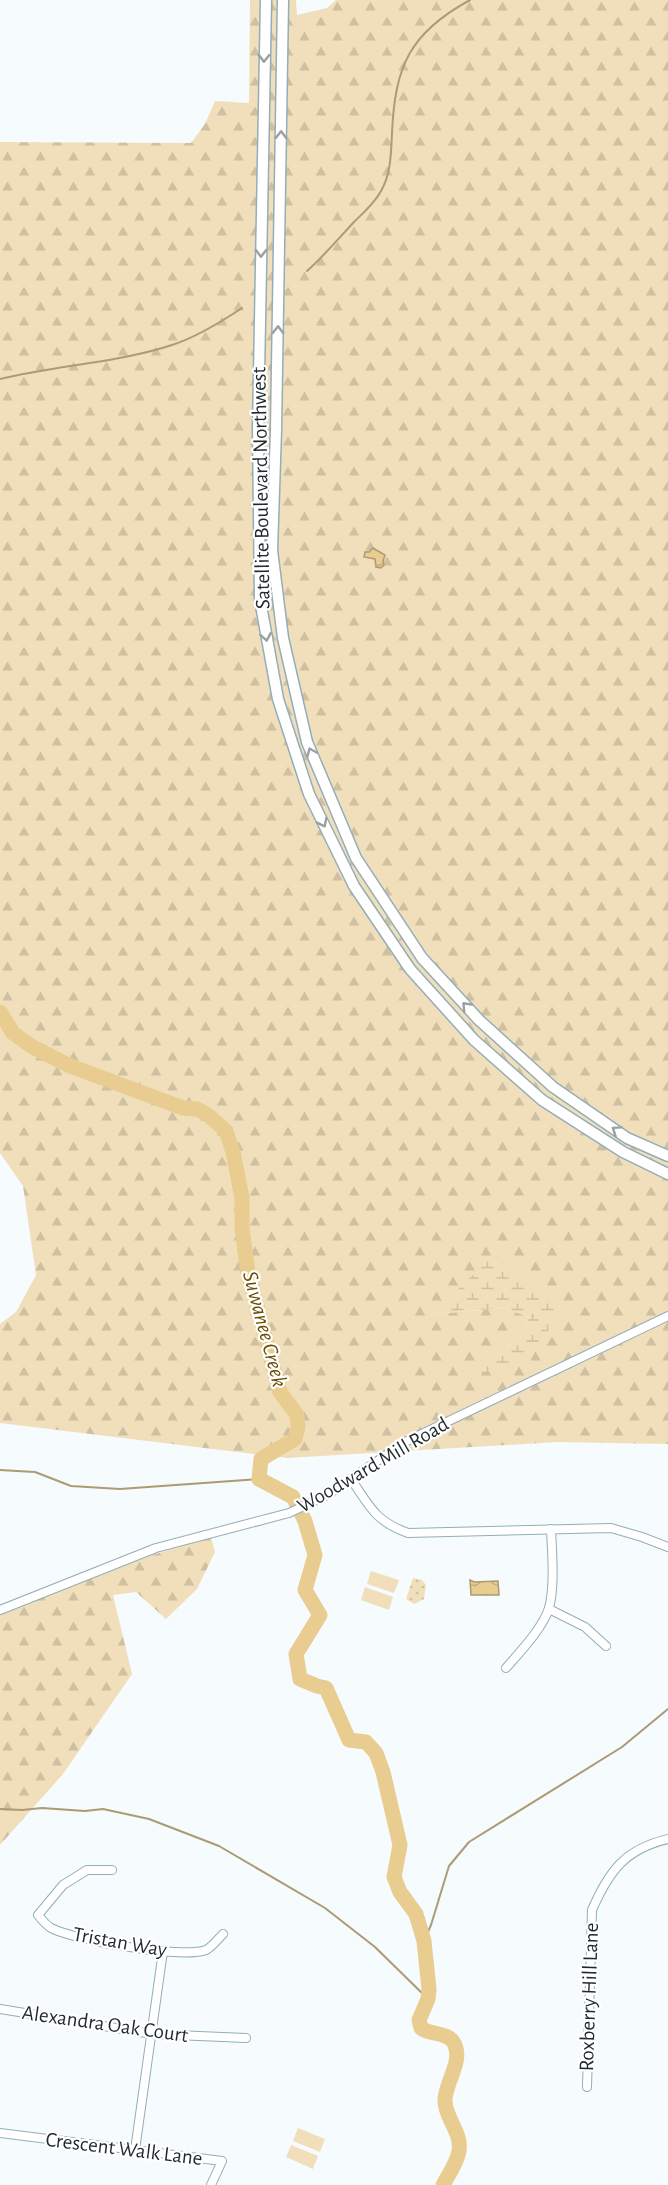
<svg xmlns="http://www.w3.org/2000/svg" width="668" height="2185" viewBox="0 0 668 2185" font-family="'Alegreya Sans',sans-serif">
<style>
.grass{fill:#f1dfbb}
.forest{fill:url(#forest-firs);fill-rule:evenodd}
.wetland{fill:url(#wetland-marsh)}
.park{fill:url(#park-dots)}
.water{fill:url(#water-waves);stroke:#ac9b73;stroke-width:1.5}
.lines{fill:none;stroke-linecap:round;stroke-linejoin:round}
.stream{stroke:#ac9b73;stroke-width:2}
.river{stroke:#e8cc90;stroke-width:15}
.minor-casing{stroke:#93aeb9;stroke-width:10}
.major-casing{stroke:#93aeb9;stroke-width:13}
.minor{stroke:#fff;stroke-width:8}
.major{stroke:#fff;stroke-width:10}
.oneway{stroke:#9a9fa1}
.labels{text-anchor:middle;dominant-baseline:central;stroke-width:4.5;stroke-linejoin:round;paint-order:stroke}
.street-label{font-size:21px;fill:#1f2a2e;stroke:#fff}
.water-label{font-size:22px;font-style:italic;fill:#6c5004;stroke:#fff}
</style>
<defs>
<pattern id="forest-firs" width="22" height="20" patternUnits="userSpaceOnUse" patternTransform="scale(1.5)"><rect width="22" height="20" fill="#f1dfbb"/><path d="M5 1l3.5 6h-7zM16 11l3.5 6h-7z" fill="#cec0a1"/></pattern>
<pattern id="wetland-marsh" width="20" height="14" patternUnits="userSpaceOnUse" patternTransform="scale(1.5)"><rect width="20" height="14" fill="#f1dfbb"/><path d="M1 5h8M5 5V1M11 12h8M15 12V8" fill="none" stroke="#cec0a1"/></pattern>
<pattern id="park-dots" width="8" height="8" patternUnits="userSpaceOnUse" patternTransform="scale(1.5)"><rect width="8" height="8" fill="#f1dfbb"/><path d="M2 2h.1M6 6h.1" fill="none" stroke="#cec0a1" stroke-width="1.8" stroke-linecap="round"/></pattern>
<pattern id="water-waves" width="16" height="10" patternUnits="userSpaceOnUse" patternTransform="scale(1.5)"><rect width="16" height="10" fill="#e8cc90"/><path d="M0 5q4-4 8 0t8 0" fill="none" stroke="#c7af7c"/></pattern>
</defs>
<rect width="100%" height="100%" fill="#f6fbfe"/>
<g class="grass">
<path d="M 371,1571 L 399,1580 L 394,1593 L 367,1584 Z"/>
<path d="M 365,1587 L 393,1597 L 389,1610 L 361,1600 Z"/>
<path d="M 298,2128 L 325,2139 L 320,2152 L 293,2141 Z"/>
<path d="M 291,2145 L 318,2156 L 313,2169 L 286,2157 Z"/>
</g>
<g class="forest">
<path d="M 250,0 L 296,0 L 297,15 L 327,8 L 336,0 L 668,0 L 668,1444 L 557,1442 L 287,1458 L 0,1423 L 0,1324 L 16,1312 L 36,1275 L 23,1186 L 0,1153 L 0,142 L 191,143 L 205,124 L 215,101 L 249,103 ZM 493,1256 L 554,1323 L 469,1378 L 522,1335 L 529,1317 L 505,1308 L 434,1314 Z"/>
<path d="M 211,1537 L 215,1552 L 197,1589 L 166,1619 L 136,1592 L 113,1595 L 132,1674 L 63,1774 L 0,1845 L 0,1613 C 70,1586 138,1557 211,1537 Z"/>
</g>
<path class="wetland" d="M 493,1255 L 560,1307 L 554,1323 L 528,1357 L 467,1379 L 522,1335 L 529,1317 L 505,1308 L 433,1314 Z"/>
<path class="park" d="M 413,1578 L 422,1580 L 426,1585 L 424,1599 L 414,1604 L 406,1599 Z"/>
<g class="water">
<path d="M 373,548 L 385,555 L 383,561 L 384,565 L 381,568 L 376,567 L 375,559 L 364,557 L 365,552 L 369,552 Z"/>
<path d="M 470,1580 L 474,1582 L 498,1581 L 499,1595 L 471,1595 Z"/>
</g>
<g class="lines">
<g class="stream">
<path d="M 307,271 C 324,256 338,239 354,222 C 364,212 374,204 381,191 C 391,174 391,153 392,133 C 395,67 409,33 470,0"/>
<path d="M 0,379 C 57,365 117,363 172,345 C 197,337 221,322 242,308"/>
<path d="M 0,1470 L 35,1472 L 71,1486 L 120,1489 L 259,1479"/>
<path d="M 0,1809 L 22,1810 L 42,1808 L 85,1811 L 103,1809 L 149,1819 L 219,1846 L 325,1908 L 375,1947 L 428,1999"/>
<path d="M 424,1941 L 431,1925 L 449,1866 L 469,1842 L 622,1747 L 668,1709"/>
</g>
<path class="river" d="M 0,1012 L 13,1033 L 31,1046 L 70,1066 L 183,1108 L 197,1109 L 208,1115 L 226,1131 L 233,1152 L 242,1198 L 242,1229 L 248,1273 L 280,1392 L 297,1415 L 298,1427 L 295,1439 L 261,1459 L 259,1479 L 293,1497 L 305,1521 L 315,1555 L 305,1590 L 320,1615 L 296,1654 L 300,1679 L 317,1686 L 326,1688 L 349,1740 L 366,1742 L 376,1753 L 383,1772 L 400,1845 L 394,1877 L 400,1892 L 416,1914 L 424,1941 L 429,1989 L 428,1999 L 419,2020 L 421,2028 C 430,2035 448,2032 454,2043 C 464,2062 444,2083 445,2102 C 446,2119 462,2133 459,2151 C 457,2163 449,2174 443,2185"/>
<defs>
<g id="minor">
<path d="M 351,1479 C 370,1507 375,1521 408,1533 L 611,1528 L 642,1537 L 668,1547"/>
<path d="M 549,1609 L 585,1627 L 606,1646"/>
<path d="M 0,1610 L 156,1548 L 289,1513 L 327,1495 L 407,1441 L 668,1316"/>
<path d="M 506,1668 C 519,1653 543,1628 549,1608 C 555,1586 552,1552 551,1529"/>
<path d="M 112,1870 L 87,1870 L 63,1885 L 38,1915 C 42,1920 46,1925 51,1928 C 74,1940 182,1959 206,1950 C 212,1947 218,1939 223,1934"/>
<path d="M 0,2009 L 152,2034 L 246,2038"/>
<path d="M 587,2087 L 592,1910 C 609,1871 625,1849 668,1839"/>
<path d="M 0,2133 L 222,2161 L 211,2185"/>
<path d="M 135,2150 L 163,1951"/>
</g>
<g id="major">
<path d="M 266,0 L 258,428 L 260,600 L 278,699 L 309,794 L 354,886 L 410,969 L 474,1040 L 542,1100 L 623,1152 L 668,1174"/>
<path d="M 283,0 L 276,430 L 272,550 L 283,638 L 307,742 L 356,858 L 422,958 L 479,1020 L 553,1087 L 627,1138 L 668,1156"/>
</g>
</defs>
<use href="#minor" class="minor-casing"/>
<use href="#major" class="major-casing"/>
<use href="#minor" class="minor"/>
<use href="#major" class="major"/>
</g>
<defs><path id="oneway-chevron" d="M-2-3.5L2.5 0L-2 3.5" fill="none" stroke-width="1.6" stroke-linecap="round" stroke-linejoin="round" transform="scale(1.5)"/></defs>
<g class="oneway">
<use href="#oneway-chevron" transform="translate(264 58) rotate(91)"/>
<use href="#oneway-chevron" transform="translate(281 135) rotate(-89)"/>
<use href="#oneway-chevron" transform="translate(261 253) rotate(91)"/>
<use href="#oneway-chevron" transform="translate(278 330) rotate(-89)"/>
<use href="#oneway-chevron" transform="translate(266 637) rotate(80)"/>
<use href="#oneway-chevron" transform="translate(311 752) rotate(-113)"/>
<use href="#oneway-chevron" transform="translate(323 823) rotate(64)"/>
<use href="#oneway-chevron" transform="translate(466 1006) rotate(-133)"/>
<use href="#oneway-chevron" transform="translate(616 1130) rotate(-146)"/>
</g>
<g class="labels">
<g class="street-label">
<text transform="translate(261 488) rotate(-91)">Satellite Boulevard Northwest</text>
<text transform="translate(373 1465) rotate(-30)">Woodward Mill Road</text>
<text transform="translate(120 1942) rotate(10)">Tristan Way</text>
<text transform="translate(589 1997) rotate(-88)">Roxberry Hill Lane</text>
<text transform="translate(105 2024) rotate(8)">Alexandra Oak Court</text>
<text transform="translate(124 2149) rotate(7)">Crescent Walk Lane</text>
</g>
<g class="water-label">
<text transform="translate(265 1329) rotate(75)">Suwanee Creek</text>
</g>
</g>
</svg>
